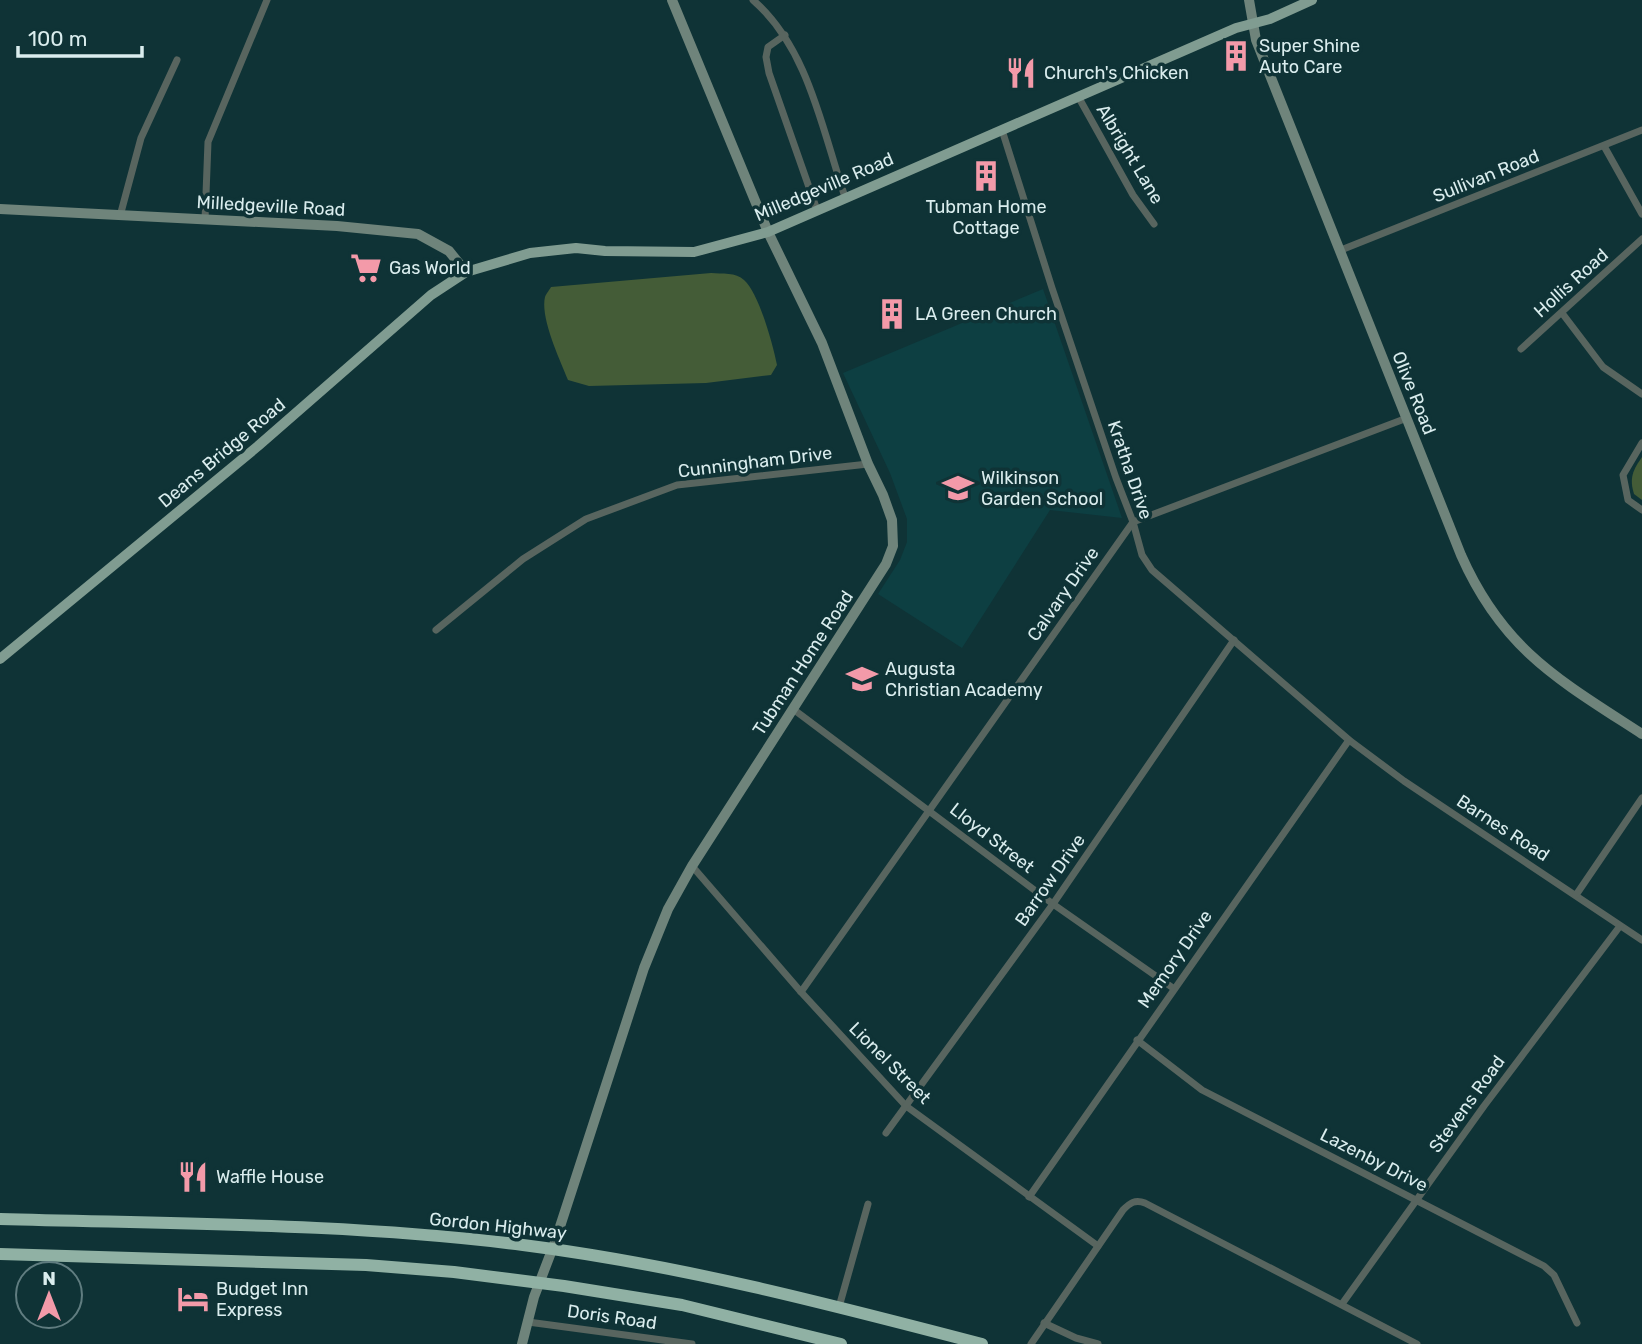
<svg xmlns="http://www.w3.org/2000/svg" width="1642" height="1344" viewBox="0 0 1642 1344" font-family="Rubik,sans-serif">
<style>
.built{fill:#0d3f42}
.green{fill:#445c37}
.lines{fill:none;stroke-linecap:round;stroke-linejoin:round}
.street{stroke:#58655f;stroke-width:7}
.secondary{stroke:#6f847b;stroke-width:10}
.primary{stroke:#809c91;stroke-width:10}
.highway{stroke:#90b1a4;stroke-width:12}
.labels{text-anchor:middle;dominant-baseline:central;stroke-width:7;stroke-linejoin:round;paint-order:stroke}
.poi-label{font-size:18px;fill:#daedee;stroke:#0f3336;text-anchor:start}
.street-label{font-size:18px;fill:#daedee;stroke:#0f3336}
</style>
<rect width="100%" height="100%" fill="#0f3336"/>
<path class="built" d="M 1043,289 L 1122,518 L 1050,510 L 962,648 L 878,594 L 900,560 L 907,542 L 907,519 L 890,473 L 843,373 Z"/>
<g class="green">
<path d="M 711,273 C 722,274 736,272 744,280 C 759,293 773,345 777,365 L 771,375 L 706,383 L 589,386 L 568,380 C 560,360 540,318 545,297 C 546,294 550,289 551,287 Z"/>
<path d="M 1642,457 L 1642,500 L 1634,494 C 1629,478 1633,470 1642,457 Z"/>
</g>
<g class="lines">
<g class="street">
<path d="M 753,0 C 809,49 822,130 845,197"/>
<path d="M 785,35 L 768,47 L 766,57 L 769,73 L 817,210"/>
<path d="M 1079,98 L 1133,195 L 1154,224"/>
<path d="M 1002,130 L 1052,288 L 1116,478 L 1133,522 L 1142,555 L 1152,570 L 1349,740 L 1404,781 L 1642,940"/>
<path d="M 1604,146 L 1642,214"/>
<path d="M 120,216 L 141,138 L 177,60"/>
<path d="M 205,220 L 208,142 L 267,0"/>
<path d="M 1341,250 L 1642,130"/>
<path d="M 1562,313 L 1603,367 L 1642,394"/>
<path d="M 1521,349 L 1642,239"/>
<path d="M 1642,443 L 1623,475 L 1628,500 L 1642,510"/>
<path d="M 436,630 L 523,559 L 586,519 L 677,485 L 868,464"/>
<path d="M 793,709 L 1053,904 L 1173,988"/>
<path d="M 692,866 L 801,992 L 906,1106 L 1098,1246"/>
<path d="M 1576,895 L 1642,798"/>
<path d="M 801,992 L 1133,522 L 1407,418"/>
<path d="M 1137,1040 L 1202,1090 L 1544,1266 L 1554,1275 L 1577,1323"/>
<path d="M 886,1133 L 1053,904 L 1234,640"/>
<path d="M 1029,1197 L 1349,740"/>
<path d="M 1342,1304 L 1484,1106 L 1620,926"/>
<path d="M 839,1307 L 868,1204"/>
<path d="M 528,1322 L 692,1344"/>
<path d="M 1044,1323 L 1076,1338 L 1098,1344"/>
<path d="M 1031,1344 L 1123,1210 C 1130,1203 1135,1199 1145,1203 L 1417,1344"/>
</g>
<g class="secondary">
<path d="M 1249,0 L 1256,40 L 1461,555 C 1503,650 1559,680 1642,734"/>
<path d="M 0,209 L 337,226 L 418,234 L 449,251 L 466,272"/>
<path d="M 522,1344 L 534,1297 L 555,1242 L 644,968 L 668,909 L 692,866 L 886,564 L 893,546 L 892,520 L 883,495 L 868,464 L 822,343 L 768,232 L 672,0"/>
</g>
<path class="primary" d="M 0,659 L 258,446 L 431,295 L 466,272 L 530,253 L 576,248 L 605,251 L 694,252 L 768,232 L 1236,28 L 1270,19 L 1312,0"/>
<g class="highway">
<path d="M 0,1219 C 174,1224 350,1223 523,1245 C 680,1265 829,1304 982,1344"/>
<path d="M 0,1254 L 366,1265 L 454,1272 L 564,1286 L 682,1305 L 841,1344"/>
</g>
</g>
<defs>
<symbol id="building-bare" viewBox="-9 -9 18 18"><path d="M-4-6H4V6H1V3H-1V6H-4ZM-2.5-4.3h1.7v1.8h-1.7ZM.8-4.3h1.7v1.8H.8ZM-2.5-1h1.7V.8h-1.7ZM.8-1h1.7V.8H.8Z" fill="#f39aa9" stroke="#0f3336" stroke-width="2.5" paint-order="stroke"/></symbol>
<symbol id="restaurant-bare" viewBox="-9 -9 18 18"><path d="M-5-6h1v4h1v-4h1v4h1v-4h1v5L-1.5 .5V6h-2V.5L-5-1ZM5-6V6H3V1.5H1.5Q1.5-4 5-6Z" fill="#f39aa9" stroke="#0f3336" stroke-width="2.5" paint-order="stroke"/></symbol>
<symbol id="supermarket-bare" viewBox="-9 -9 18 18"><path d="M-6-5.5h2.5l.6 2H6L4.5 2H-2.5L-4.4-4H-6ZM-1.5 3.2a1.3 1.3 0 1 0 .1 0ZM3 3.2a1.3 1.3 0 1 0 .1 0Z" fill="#f39aa9" stroke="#0f3336" stroke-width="2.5" paint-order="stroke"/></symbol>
<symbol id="school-bare" viewBox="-9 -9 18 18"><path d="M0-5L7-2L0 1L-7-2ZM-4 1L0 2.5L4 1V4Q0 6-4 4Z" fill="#f39aa9" stroke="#0f3336" stroke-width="2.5" paint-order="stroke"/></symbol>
<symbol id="hotel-bare" viewBox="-9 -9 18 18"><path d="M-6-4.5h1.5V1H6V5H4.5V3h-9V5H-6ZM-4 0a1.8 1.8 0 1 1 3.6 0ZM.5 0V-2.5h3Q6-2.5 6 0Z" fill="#f39aa9" stroke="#0f3336" stroke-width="2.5" paint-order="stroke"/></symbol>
</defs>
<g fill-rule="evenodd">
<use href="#building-bare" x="1214" y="34" width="44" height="44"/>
<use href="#restaurant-bare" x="999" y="51" width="44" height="44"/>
<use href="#building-bare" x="964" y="154" width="44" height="44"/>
<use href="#supermarket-bare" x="344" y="246" width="44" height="44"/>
<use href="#building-bare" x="870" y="292" width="44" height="44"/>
<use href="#school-bare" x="936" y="466" width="44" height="44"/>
<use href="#school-bare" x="840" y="657" width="44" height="44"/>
<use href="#restaurant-bare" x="171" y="1155" width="44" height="44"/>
<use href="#hotel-bare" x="171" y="1277" width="44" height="44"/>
</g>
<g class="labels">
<g class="poi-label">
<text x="1259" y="46">Super Shine<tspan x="1259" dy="21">Auto Care</tspan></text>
<text x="1044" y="73">Church's Chicken</text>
<text x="986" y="207" text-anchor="middle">Tubman Home<tspan x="986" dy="21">Cottage</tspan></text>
<text x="389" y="268">Gas World</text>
<text x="915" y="314">LA Green Church</text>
<text x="981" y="478">Wilkinson<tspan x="981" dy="21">Garden School</tspan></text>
<text x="885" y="669">Augusta<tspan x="885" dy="21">Christian Academy</tspan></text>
<text x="216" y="1177">Waffle House</text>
<text x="216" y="1289">Budget Inn<tspan x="216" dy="21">Express</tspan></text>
</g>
<g class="street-label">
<text transform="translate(1130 154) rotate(59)">Albright Lane</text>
<text transform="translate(1486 176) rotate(-22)">Sullivan Road</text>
<text transform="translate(824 187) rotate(-23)">Milledgeville Road</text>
<text transform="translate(271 206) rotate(3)">Milledgeville Road</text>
<text transform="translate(1571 283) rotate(-42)">Hollis Road</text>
<text transform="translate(1414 393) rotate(68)">Olive Road</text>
<text transform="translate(222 453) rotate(-40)">Deans Bridge Road</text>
<text transform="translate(755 462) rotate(-7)">Cunningham Drive</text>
<text transform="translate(1130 470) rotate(71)">Kratha Drive</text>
<text transform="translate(1063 594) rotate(-55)">Calvary Drive</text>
<text transform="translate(803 663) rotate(-57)">Tubman Home Road</text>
<text transform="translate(1503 828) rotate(33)">Barnes Road</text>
<text transform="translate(992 838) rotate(38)">Lloyd Street</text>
<text transform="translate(1050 880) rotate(-55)">Barrow Drive</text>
<text transform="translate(1175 959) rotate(-55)">Memory Drive</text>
<text transform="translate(890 1063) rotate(45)">Lionel Street</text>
<text transform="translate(1467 1104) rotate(-54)">Stevens Road</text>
<text transform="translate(1374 1160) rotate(27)">Lazenby Drive</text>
<text transform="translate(498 1226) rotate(6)">Gordon Highway</text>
<text transform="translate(612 1317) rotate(8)">Doris Road</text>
</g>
</g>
<g transform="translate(49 1295)"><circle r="33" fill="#0f3336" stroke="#607d80" stroke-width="2"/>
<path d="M0-5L12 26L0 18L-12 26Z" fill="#f39aa9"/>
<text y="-10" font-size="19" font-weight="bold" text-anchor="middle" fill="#daedee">N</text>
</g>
<path d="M18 46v10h124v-10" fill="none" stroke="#daedee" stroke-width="3.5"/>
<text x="28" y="46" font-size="21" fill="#daedee" stroke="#0f3336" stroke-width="5" paint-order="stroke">100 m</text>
</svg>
